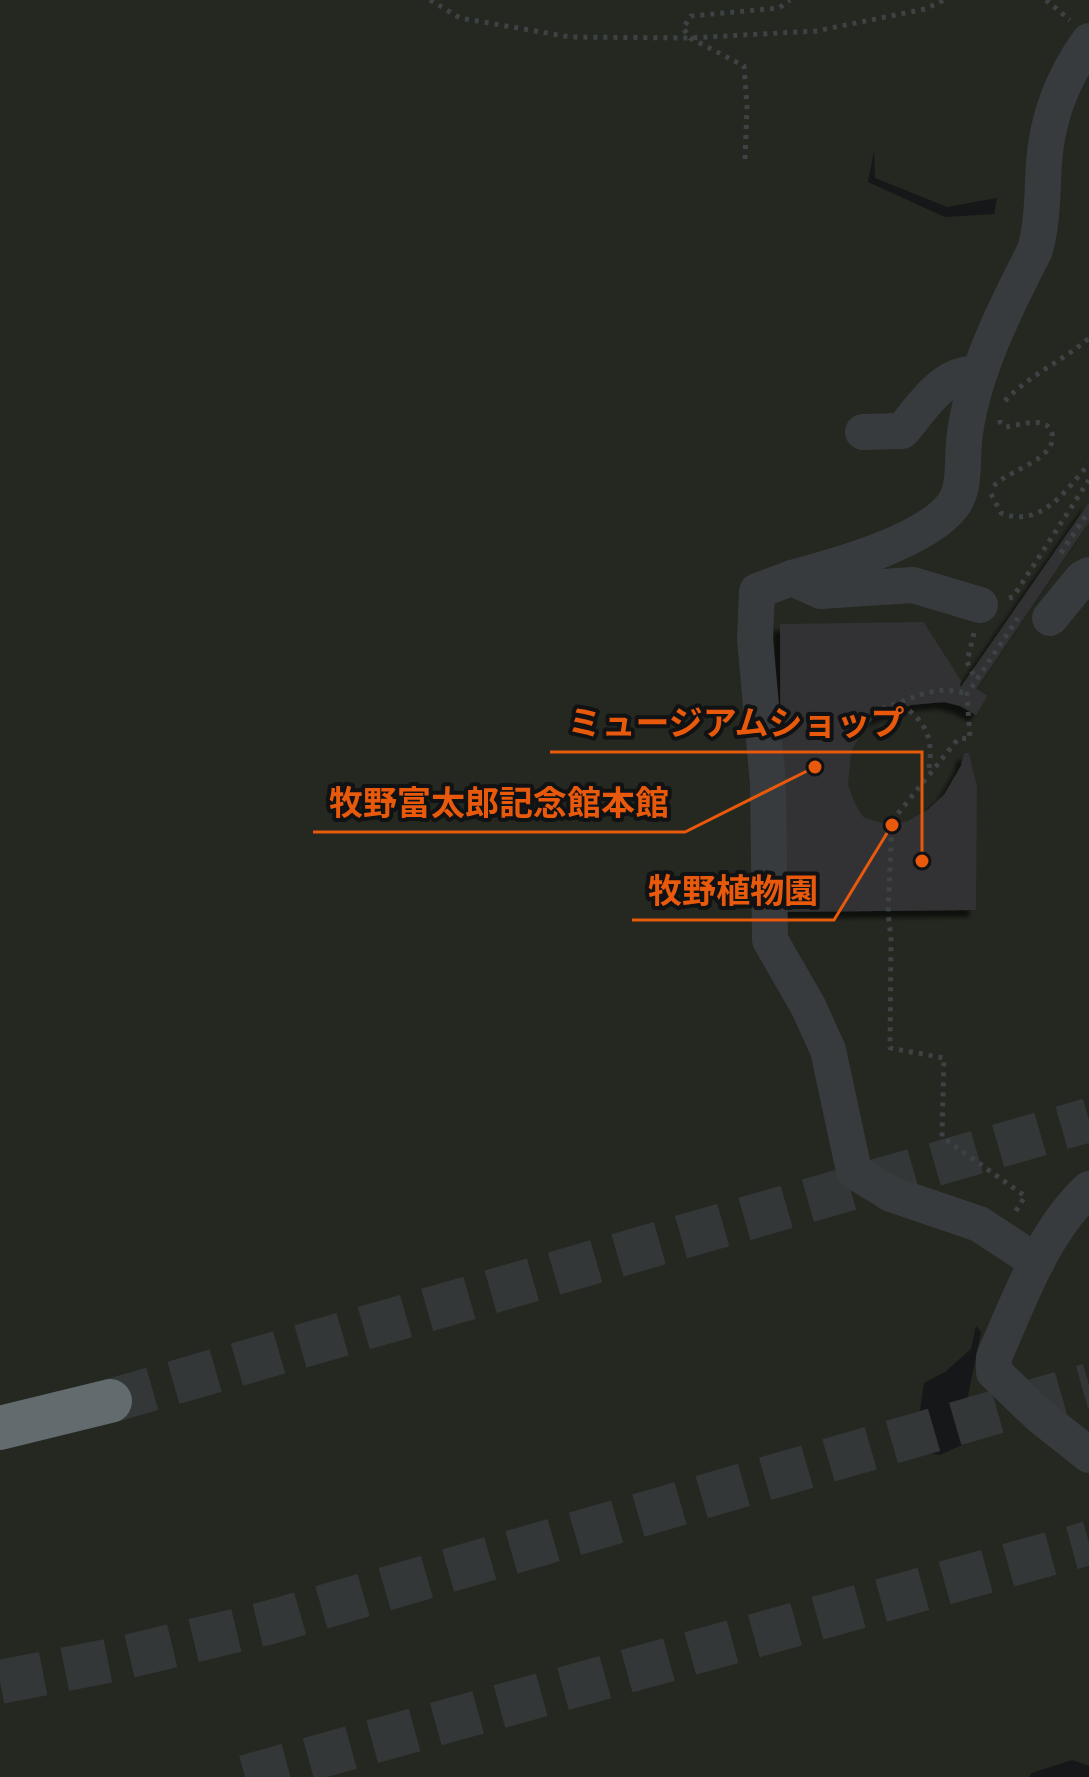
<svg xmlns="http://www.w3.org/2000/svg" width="1089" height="1777" viewBox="0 0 1089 1777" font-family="'Alegreya Sans','Noto Sans JP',sans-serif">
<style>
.green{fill:#242820;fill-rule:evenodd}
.building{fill:#313334;stroke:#303234;stroke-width:2;filter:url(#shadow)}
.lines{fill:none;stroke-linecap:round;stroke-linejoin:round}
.major-tunnel{stroke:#333738;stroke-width:44;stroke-dasharray:44 22;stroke-linecap:butt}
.highway-tunnel{stroke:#333738;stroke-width:44;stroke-dasharray:44 22;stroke-linecap:butt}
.path{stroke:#3d4344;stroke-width:5;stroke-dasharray:4 6;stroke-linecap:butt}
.minor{stroke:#373b3d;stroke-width:36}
.highway{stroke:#626c6e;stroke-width:44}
.leader{fill:none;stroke:#e8590c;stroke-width:3}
.callout-dot{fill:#e8590c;stroke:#111213;stroke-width:3}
.callout-label{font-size:34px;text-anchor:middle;font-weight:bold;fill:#e8590c;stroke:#111213;stroke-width:8;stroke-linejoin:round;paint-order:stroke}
</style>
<defs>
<filter id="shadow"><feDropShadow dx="-7" dy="7" stdDeviation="2" flood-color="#0009"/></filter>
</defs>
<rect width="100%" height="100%" fill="#161718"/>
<path class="green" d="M 0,0 L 1089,0 L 1089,1766 L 1072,1760 L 1032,1773 L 1029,1777 L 0,1777 ZM 874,151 L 875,178 L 947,207 L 997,198 L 994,214 L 945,217 L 868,182 ZM 976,1326 L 981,1332 L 964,1415 L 988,1433 L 940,1455 L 914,1450 L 924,1383 L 945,1372 L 971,1349 Z"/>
<g class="building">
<path d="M 1089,504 L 1089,520 L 975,689 L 962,687 Z"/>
<path d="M 923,623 L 960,681 L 959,685 L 922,687 L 905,691 L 891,698 L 873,712 L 875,715 L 861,731 L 850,752 L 847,785 L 854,804 L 863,818 L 888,826 L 908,822 L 929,810 L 945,795 L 962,766 L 965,754 L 968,754 L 976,786 L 975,909 L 782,911 L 781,625 Z"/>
<path d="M 940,685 L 975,689 L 986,696 L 976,714 L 960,705 L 944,701 L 911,704 L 877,717 L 873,712 L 891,698 L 905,691 Z"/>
</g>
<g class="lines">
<g class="major-tunnel">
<path d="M 0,1682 L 118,1659 L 271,1622 L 1089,1385"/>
<path d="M 245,1777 L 1089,1543"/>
</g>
<path class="highway-tunnel" d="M 110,1401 L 1089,1120"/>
<g class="path">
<path d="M 430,0 L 460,18 L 570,37 L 690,38 L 816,31 L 925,9 L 944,0"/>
<path d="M 1046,0 L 1070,20"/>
<path d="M 745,159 L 747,107 L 744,66 L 690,38 L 683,28 L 691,16 L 779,8 L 790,0"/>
<path d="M 1005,401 C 1029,375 1063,361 1089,338"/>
<path d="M 994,486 C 1007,470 1058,460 1052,433 C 1047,415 1020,425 1006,427 L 1000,422 L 1000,418"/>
<path d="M 991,494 L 1001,513 C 1041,529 1066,490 1089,464"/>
<path d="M 1061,553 L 1089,511"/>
<path d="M 1009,598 L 1013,597 L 1089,480"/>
<path d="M 974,633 L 967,662 L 976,680"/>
<path d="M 892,706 L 898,711 L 907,709 C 931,727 933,746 928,774"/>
<path d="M 873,712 C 882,707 889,707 898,703 C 922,694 941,685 967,694"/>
<path d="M 1016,1211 L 1025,1196 L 942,1137 L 944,1058 L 890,1048 L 891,938 L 888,913 L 892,821 L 958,739 L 970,738 L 967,694 L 1018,618"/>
</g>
<g class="minor">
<path d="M 863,432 L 902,431 C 922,408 943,371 978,374"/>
<path d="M 792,578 C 837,566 925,542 953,505 C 967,486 961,456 965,433 C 974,369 1006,307 1035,250 C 1043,221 1042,193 1044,163 C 1047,119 1063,77 1089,41"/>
<path d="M 980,605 L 913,585 L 821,591 L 792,578 L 757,591 L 755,639 L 768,783 L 770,940 L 808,1006 L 828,1050 L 854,1171 L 891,1194 L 979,1224 L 1037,1262"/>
<path d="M 1050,618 L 1082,579 L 1089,575"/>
<path d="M 1089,1189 C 1042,1233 1020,1299 994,1357 L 994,1372 L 1041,1417 L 1089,1455"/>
</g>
<path class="highway" d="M 0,1428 L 110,1401"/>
</g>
<path class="leader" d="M922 861L922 752H550M815 767L685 832H313M892 825L834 920H632"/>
<g class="callout-dot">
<circle cx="922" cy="861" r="8"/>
<circle cx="815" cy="767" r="8"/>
<circle cx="892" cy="825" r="8"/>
</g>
<g class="callout-label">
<text x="736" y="735">ミュージアムショップ</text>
<text x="499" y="815">牧野富太郎記念館本館</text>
<text x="733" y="903">牧野植物園</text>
</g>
</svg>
